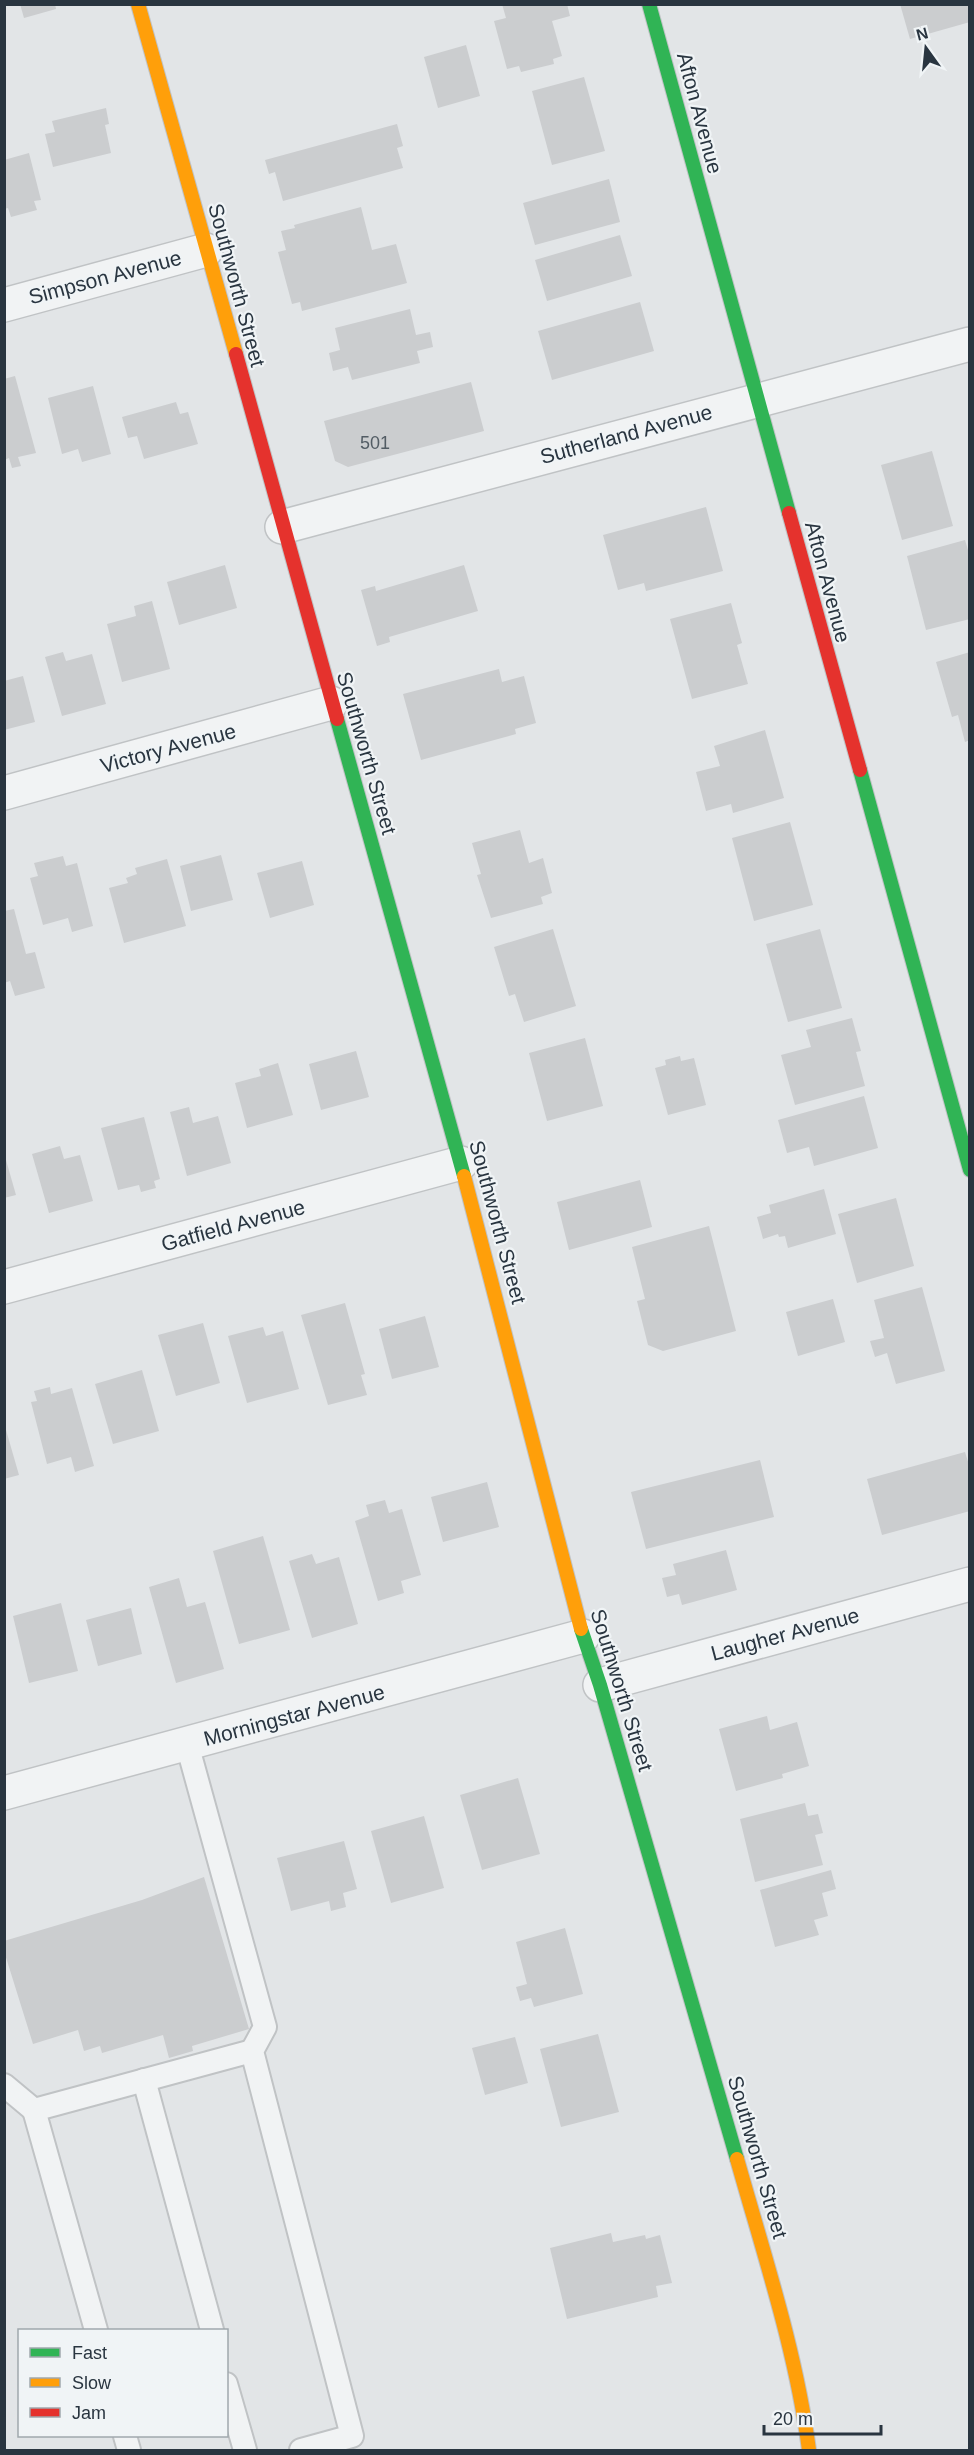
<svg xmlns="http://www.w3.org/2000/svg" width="974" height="2455" viewBox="0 0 974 2455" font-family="Arial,sans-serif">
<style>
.building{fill:#cbcdcf}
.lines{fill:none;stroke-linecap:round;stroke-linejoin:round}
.lane-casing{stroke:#c0c3c5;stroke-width:26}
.street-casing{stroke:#c0c3c5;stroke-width:36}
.fast-casing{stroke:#c0c3c5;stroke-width:16}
.slow-casing{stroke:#c0c3c5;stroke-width:16}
.jam-casing{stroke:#c0c3c5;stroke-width:16}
.lane{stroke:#f1f3f4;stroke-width:22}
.street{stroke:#f1f3f4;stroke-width:33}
.fast{stroke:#30b455;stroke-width:14}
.slow{stroke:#ff9f0a;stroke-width:14}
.jam{stroke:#e5322d;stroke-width:14}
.labels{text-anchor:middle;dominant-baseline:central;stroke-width:4.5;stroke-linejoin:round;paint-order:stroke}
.number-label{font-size:18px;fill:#525c64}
.street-label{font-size:21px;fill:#293540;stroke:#f0f4f6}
</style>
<rect width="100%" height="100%" fill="#e2e5e7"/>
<g class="building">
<path d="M 20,4 L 55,4 L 56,9 L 24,18 Z"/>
<path d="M 502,4 L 567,4 L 570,16 L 552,21 L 562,56 L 553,59 L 554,64 L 521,72 L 519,66 L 507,69 L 494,21 L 506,18 Z"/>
<path d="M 900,4 L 970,4 L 970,22 L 910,39 Z"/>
<path d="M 466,45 L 480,96 L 438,108 L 424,57 Z"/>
<path d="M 584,77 L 605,151 L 552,165 L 532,91 Z"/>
<path d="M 106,108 L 109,124 L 105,125 L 111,153 L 53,167 L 45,134 L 55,132 L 52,121 Z"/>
<path d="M 397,124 L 403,146 L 397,148 L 403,168 L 283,201 L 275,172 L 269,174 L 265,160 Z"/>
<path d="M 29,153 L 41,200 L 34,201 L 37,210 L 11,217 L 8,208 L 4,209 L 4,160 Z"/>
<path d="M 609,179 L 620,222 L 535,245 L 523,203 Z"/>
<path d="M 361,207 L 372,250 L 396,244 L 407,283 L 302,311 L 300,302 L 292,304 L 278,252 L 286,250 L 281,231 L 295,228 L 294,225 Z"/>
<path d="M 620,235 L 632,276 L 547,301 L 535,260 Z"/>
<path d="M 640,302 L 654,351 L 552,380 L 538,331 Z"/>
<path d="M 410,309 L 416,335 L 430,332 L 433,347 L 417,351 L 420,363 L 352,380 L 348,367 L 333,371 L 329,353 L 340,350 L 335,328 Z"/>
<path d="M 15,376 L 36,453 L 18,457 L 21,466 L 12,468 L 9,458 L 4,460 L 4,379 Z"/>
<path d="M 471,382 L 484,431 L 348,467 L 335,461 L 324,421 Z"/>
<path d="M 93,386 L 111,454 L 82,462 L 78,449 L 62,454 L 48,398 Z"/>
<path d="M 176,402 L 180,414 L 188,412 L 198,444 L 144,459 L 137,436 L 128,438 L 122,417 Z"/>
<path d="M 932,451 L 953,526 L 902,540 L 881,465 Z"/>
<path d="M 706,507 L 723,571 L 646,591 L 644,583 L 618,590 L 603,535 Z"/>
<path d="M 965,540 L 970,557 L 970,619 L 926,630 L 907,556 Z"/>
<path d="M 225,565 L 237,608 L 179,625 L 167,582 Z"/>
<path d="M 464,565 L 478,611 L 389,637 L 390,642 L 377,646 L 361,590 L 375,586 L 376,591 Z"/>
<path d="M 152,601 L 170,669 L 122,682 L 107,624 L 136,616 L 134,606 Z"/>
<path d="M 731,603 L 742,643 L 737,645 L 748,684 L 692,699 L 670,619 Z"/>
<path d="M 63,652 L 66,661 L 92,654 L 106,704 L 62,716 L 45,657 Z"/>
<path d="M 970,652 L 970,740 L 965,742 L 958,715 L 952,717 L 936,662 Z"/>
<path d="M 499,669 L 502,682 L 524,676 L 536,723 L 515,729 L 516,734 L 421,760 L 403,694 Z"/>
<path d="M 23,676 L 35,722 L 4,730 L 4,681 Z"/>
<path d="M 765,730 L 784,798 L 733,813 L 731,804 L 706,811 L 696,772 L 720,766 L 714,746 Z"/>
<path d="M 790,822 L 813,905 L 754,921 L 732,838 Z"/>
<path d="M 520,830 L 529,863 L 543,858 L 552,893 L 541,897 L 543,904 L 491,918 L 477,875 L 481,874 L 472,843 Z"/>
<path d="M 221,855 L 233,900 L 191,911 L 180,866 Z"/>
<path d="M 63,856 L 66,866 L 77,863 L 93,926 L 72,932 L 68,918 L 43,925 L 30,878 L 38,876 L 34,863 Z"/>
<path d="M 167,859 L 186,926 L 124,943 L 109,888 L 128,883 L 126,878 L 137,874 L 135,868 Z"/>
<path d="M 302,861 L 314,905 L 270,918 L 257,873 Z"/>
<path d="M 14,909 L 26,954 L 35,952 L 45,988 L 15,996 L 10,981 L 4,983 L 4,911 Z"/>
<path d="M 553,929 L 576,1006 L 524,1022 L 515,994 L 509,996 L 494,947 Z"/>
<path d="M 820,929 L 842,1008 L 788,1022 L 766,944 Z"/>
<path d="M 852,1018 L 861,1051 L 856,1052 L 865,1086 L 795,1105 L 781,1055 L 811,1047 L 806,1030 Z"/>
<path d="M 585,1038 L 603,1106 L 547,1121 L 529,1053 Z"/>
<path d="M 356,1051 L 369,1097 L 321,1110 L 309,1064 Z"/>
<path d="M 680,1056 L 681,1061 L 694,1058 L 706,1105 L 668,1115 L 655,1068 L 666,1065 L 665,1060 Z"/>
<path d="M 278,1063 L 293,1115 L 247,1128 L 235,1083 L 261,1076 L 259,1069 Z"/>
<path d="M 864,1096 L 878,1148 L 814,1166 L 809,1147 L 787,1153 L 778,1120 Z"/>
<path d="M 189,1107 L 193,1123 L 218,1116 L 231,1163 L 187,1176 L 170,1112 Z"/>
<path d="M 144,1117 L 160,1179 L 154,1181 L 156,1188 L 141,1192 L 139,1185 L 118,1190 L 101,1128 Z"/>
<path d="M 60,1146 L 64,1159 L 80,1155 L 93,1201 L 49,1213 L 32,1154 Z"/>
<path d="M 4,1153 L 16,1195 L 4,1198 Z"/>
<path d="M 640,1180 L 652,1227 L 569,1250 L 557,1202 Z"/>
<path d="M 824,1189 L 836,1234 L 788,1248 L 785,1236 L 779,1237 L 778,1234 L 763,1239 L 757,1217 L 771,1213 L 769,1205 Z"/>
<path d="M 896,1198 L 914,1266 L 857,1283 L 838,1214 Z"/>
<path d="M 709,1226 L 736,1331 L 663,1351 L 648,1345 L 637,1301 L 645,1299 L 632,1247 Z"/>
<path d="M 922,1287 L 945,1371 L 896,1384 L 887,1353 L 875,1357 L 870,1341 L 884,1338 L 874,1300 Z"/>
<path d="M 833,1299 L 845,1342 L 798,1356 L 786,1312 Z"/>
<path d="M 345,1303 L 365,1374 L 361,1375 L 367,1395 L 328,1405 L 301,1315 Z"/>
<path d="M 425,1316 L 439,1367 L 392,1379 L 379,1329 Z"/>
<path d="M 203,1323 L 220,1383 L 176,1396 L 158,1335 Z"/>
<path d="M 263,1327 L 266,1336 L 283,1331 L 299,1389 L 247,1403 L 228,1336 Z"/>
<path d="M 142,1370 L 159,1431 L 113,1444 L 95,1384 Z"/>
<path d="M 50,1387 L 51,1394 L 72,1388 L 94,1466 L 75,1472 L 71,1457 L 47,1464 L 31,1402 L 37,1401 L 34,1391 Z"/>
<path d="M 4,1423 L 19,1475 L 4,1479 Z"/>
<path d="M 965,1452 L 970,1468 L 970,1511 L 882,1535 L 867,1479 Z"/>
<path d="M 760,1460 L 774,1517 L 646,1549 L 631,1492 Z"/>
<path d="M 487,1482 L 499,1527 L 443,1542 L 431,1497 Z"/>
<path d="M 385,1500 L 389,1513 L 402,1509 L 421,1575 L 401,1581 L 404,1593 L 378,1601 L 355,1521 L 369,1516 L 366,1505 Z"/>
<path d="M 263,1536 L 290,1630 L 239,1644 L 213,1551 Z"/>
<path d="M 726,1550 L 737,1590 L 682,1605 L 679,1594 L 667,1597 L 662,1578 L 676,1575 L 673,1564 Z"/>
<path d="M 312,1554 L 316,1564 L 339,1557 L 358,1624 L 312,1638 L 289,1561 Z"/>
<path d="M 179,1578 L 187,1607 L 205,1602 L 224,1669 L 176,1683 L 149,1587 Z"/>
<path d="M 61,1603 L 78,1671 L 29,1683 L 13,1616 Z"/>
<path d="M 131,1608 L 142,1654 L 98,1666 L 86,1620 Z"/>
<path d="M 767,1716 L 770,1730 L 797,1722 L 809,1766 L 782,1774 L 783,1778 L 736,1791 L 719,1729 Z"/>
<path d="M 518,1778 L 540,1854 L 482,1870 L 460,1795 Z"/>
<path d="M 805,1803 L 808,1816 L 818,1814 L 823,1833 L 815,1835 L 823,1865 L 755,1882 L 740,1819 Z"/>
<path d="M 424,1816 L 444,1888 L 391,1903 L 371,1831 Z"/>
<path d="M 344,1841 L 357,1889 L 343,1893 L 346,1907 L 331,1911 L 329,1901 L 291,1911 L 277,1858 Z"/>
<path d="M 831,1870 L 836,1889 L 822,1893 L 828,1916 L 814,1920 L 819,1935 L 775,1947 L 760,1890 Z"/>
<path d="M 204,1877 L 249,2029 L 192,2046 L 193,2051 L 169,2058 L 163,2035 L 102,2053 L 100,2046 L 84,2051 L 78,2030 L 33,2044 L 4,1951 L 4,1941 L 142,1900 Z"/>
<path d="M 565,1928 L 583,1994 L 534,2007 L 531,1998 L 520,2001 L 516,1987 L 527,1984 L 516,1942 Z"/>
<path d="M 598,2034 L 619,2112 L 561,2127 L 540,2049 Z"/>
<path d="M 515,2037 L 528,2083 L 485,2095 L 472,2048 Z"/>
<path d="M 611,2233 L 613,2242 L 645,2235 L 646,2239 L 660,2235 L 672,2283 L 656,2286 L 658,2297 L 567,2319 L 550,2248 Z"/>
</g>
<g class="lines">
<defs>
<g id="lane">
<path d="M 187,1744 L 265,2027 L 252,2051 L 352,2436 L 301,2450"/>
<path d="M 144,2080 L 212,2330"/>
<path d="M 4,2085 L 34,2110"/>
<path d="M 96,2330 L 34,2110 L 252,2051"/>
<path d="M 226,2384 L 245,2450"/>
<path d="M 125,2436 L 129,2450"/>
</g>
<g id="street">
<path d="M 4,305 L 206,250"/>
<path d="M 282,527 L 970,344"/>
<path d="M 4,793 L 331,703"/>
<path d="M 4,1287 L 461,1163"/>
<path d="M 600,1685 L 970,1584"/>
<path d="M 4,1793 L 583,1636"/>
</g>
<g id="fast">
<path d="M 649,4 L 789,513"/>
<path d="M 337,719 L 464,1176"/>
<path d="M 860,770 L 970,1170"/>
<path d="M 581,1629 L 600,1685 L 737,2159"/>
</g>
<g id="slow">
<path d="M 138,4 L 236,354"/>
<path d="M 464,1176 L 581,1629"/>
<path d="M 737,2159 C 764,2255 796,2351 809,2450"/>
</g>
<g id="jam">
<path d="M 236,354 L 337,719"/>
<path d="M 789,513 L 860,770"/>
</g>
</defs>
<use href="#lane" class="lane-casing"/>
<use href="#street" class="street-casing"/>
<use href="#fast" class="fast-casing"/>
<use href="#slow" class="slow-casing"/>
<use href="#jam" class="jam-casing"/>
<use href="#lane" class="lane"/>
<use href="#street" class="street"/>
<use href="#fast" class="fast"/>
<use href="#slow" class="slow"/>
<use href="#jam" class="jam"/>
</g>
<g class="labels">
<g class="number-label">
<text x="375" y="443">501</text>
</g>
<g class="street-label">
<text transform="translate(700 113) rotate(75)">Afton Avenue</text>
<text transform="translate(105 277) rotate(-15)">Simpson Avenue</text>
<text transform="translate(237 285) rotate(75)">Southworth Street</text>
<text transform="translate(626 434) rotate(-15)">Sutherland Avenue</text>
<text transform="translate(828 582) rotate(75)">Afton Avenue</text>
<text transform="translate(168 748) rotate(-15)">Victory Avenue</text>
<text transform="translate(367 753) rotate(74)">Southworth Street</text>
<text transform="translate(498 1222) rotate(75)">Southworth Street</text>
<text transform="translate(233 1225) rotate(-15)">Gatfield Avenue</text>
<text transform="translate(785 1634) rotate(-15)">Laugher Avenue</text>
<text transform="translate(622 1690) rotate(73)">Southworth Street</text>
<text transform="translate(294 1715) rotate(-15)">Morningstar Avenue</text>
<text transform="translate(758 2157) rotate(74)">Southworth Street</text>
</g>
</g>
<rect width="974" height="2455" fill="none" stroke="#293540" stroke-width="12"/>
<rect x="18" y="2329" width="210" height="108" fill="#f0f4f6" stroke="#a0a8ad" stroke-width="1.5"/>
<rect x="30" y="2348" width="30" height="9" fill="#30b455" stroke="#a0a8ad" stroke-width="1.5"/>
<text x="72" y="2359" font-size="18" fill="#293540">Fast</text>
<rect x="30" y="2378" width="30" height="9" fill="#ff9f0a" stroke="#a0a8ad" stroke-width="1.5"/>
<text x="72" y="2389" font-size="18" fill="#293540">Slow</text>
<rect x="30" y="2408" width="30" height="9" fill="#e5322d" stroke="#a0a8ad" stroke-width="1.5"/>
<text x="72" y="2419" font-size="18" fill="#293540">Jam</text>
<g transform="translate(926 48) rotate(345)" stroke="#f0f4f6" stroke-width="4.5" paint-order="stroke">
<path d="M0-4.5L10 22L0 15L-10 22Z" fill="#293540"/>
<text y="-9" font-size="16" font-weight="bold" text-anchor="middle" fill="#293540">N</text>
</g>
<path d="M764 2425v9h117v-9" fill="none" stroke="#293540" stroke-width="3"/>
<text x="773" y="2425" font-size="18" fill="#293540" stroke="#f0f4f6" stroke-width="4.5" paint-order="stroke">20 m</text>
</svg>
